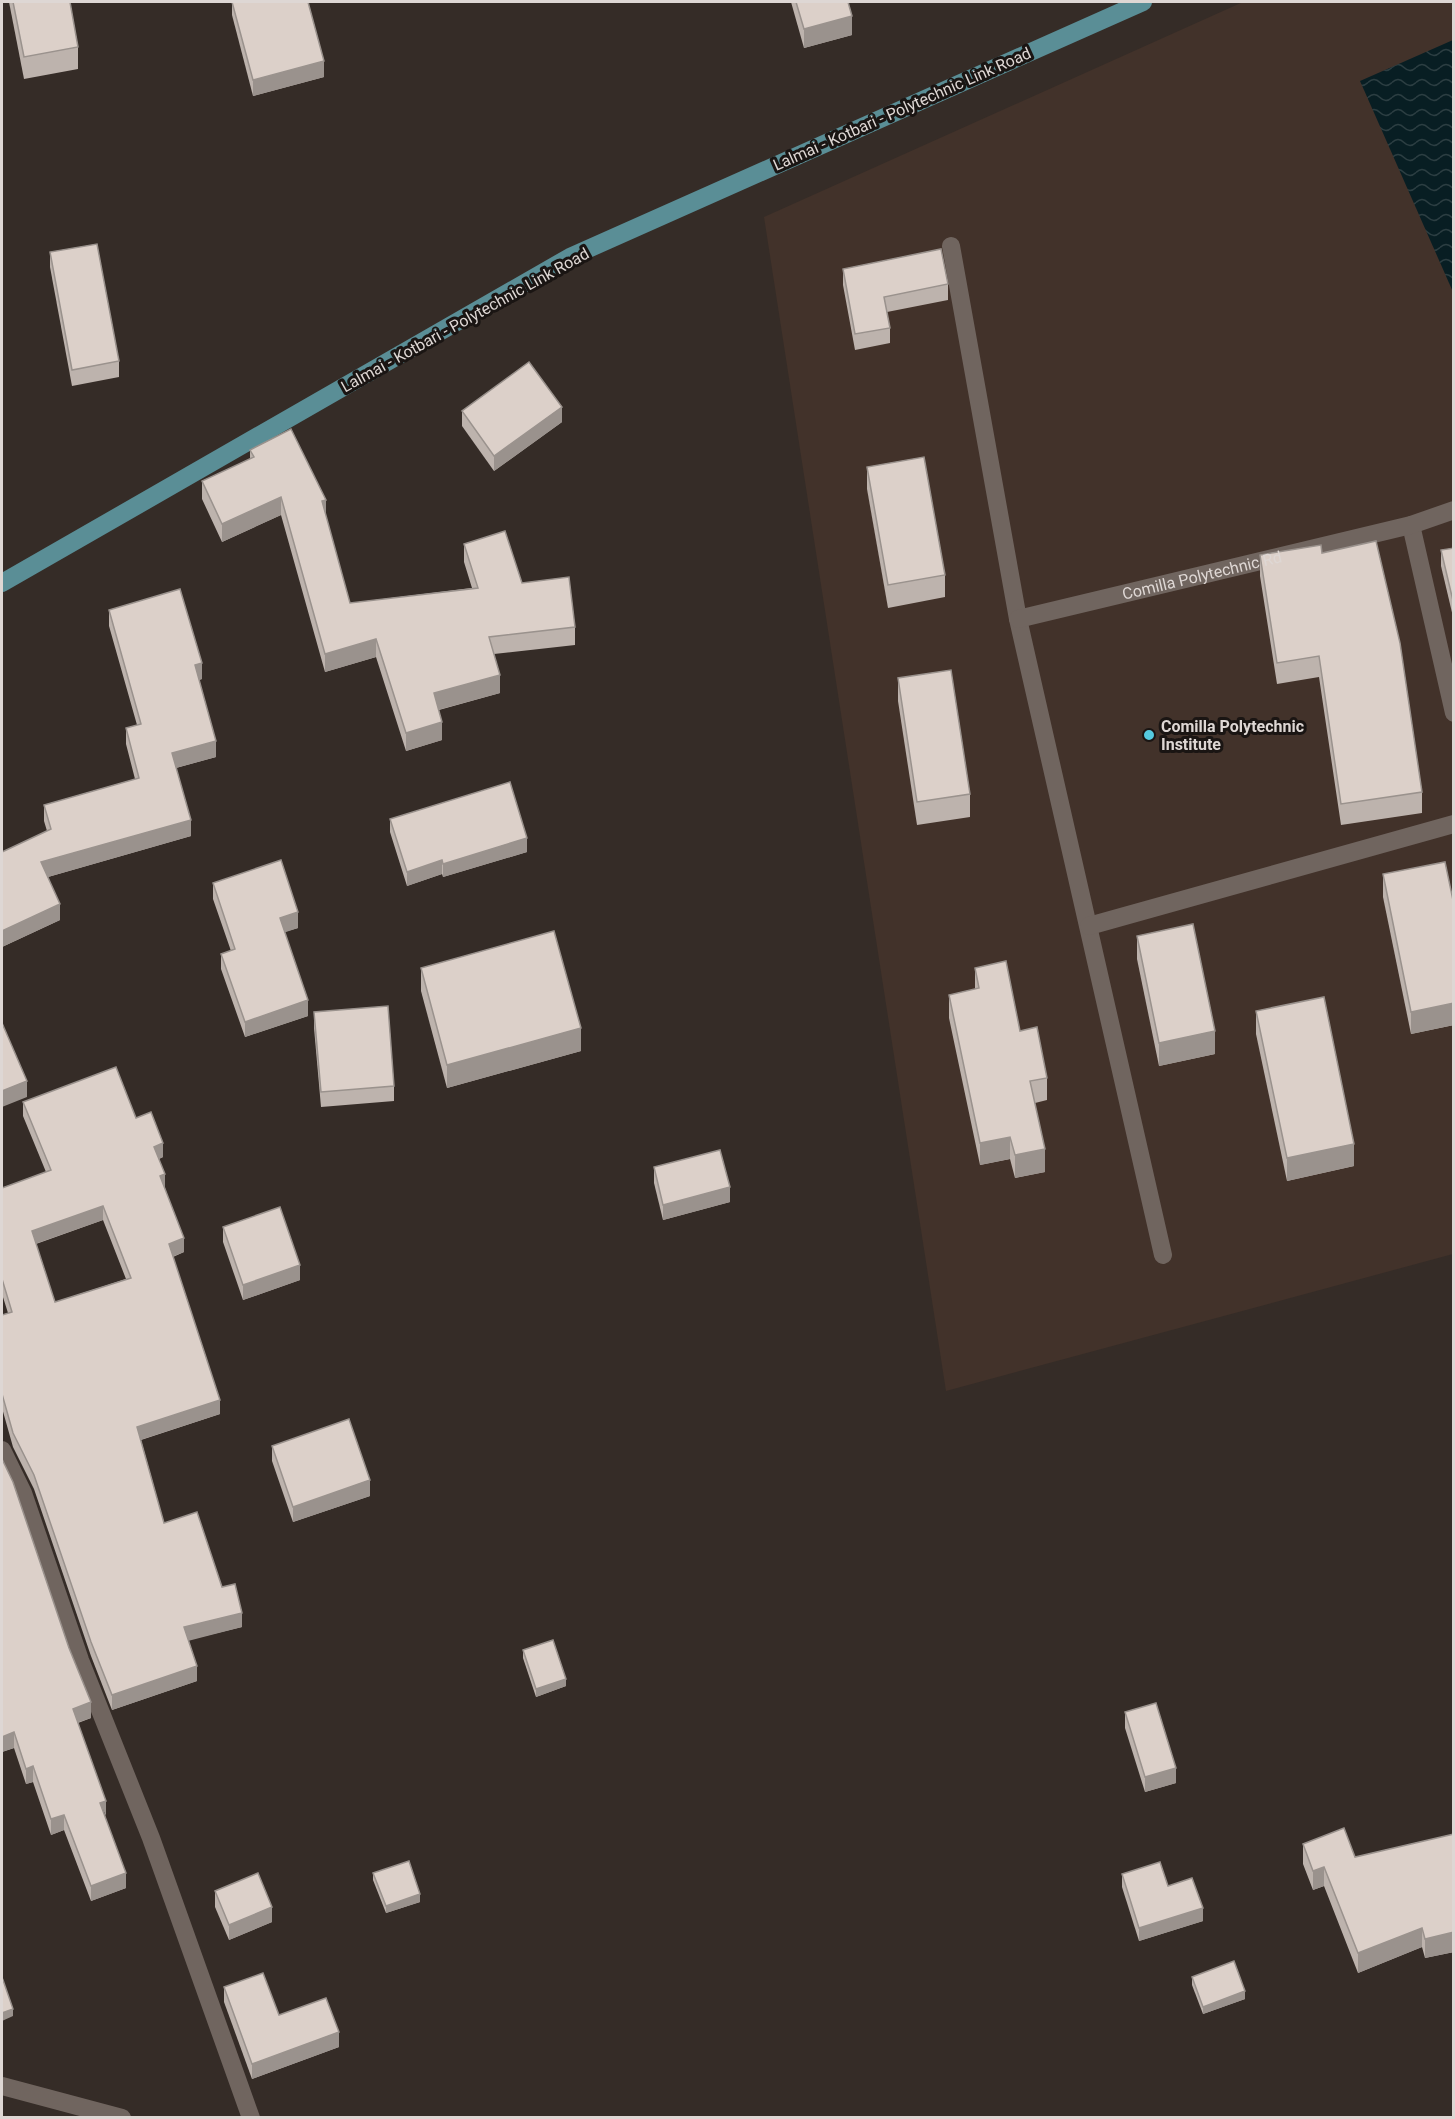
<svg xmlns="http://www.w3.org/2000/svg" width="1455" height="2119" viewBox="0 0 1455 2119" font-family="Roboto,sans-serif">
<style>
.built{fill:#42322a}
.water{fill:url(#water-waves)}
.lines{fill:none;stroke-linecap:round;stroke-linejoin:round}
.minor{stroke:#70655f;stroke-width:18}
.major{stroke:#5a8e96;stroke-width:18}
.wall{fill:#bdb3ad;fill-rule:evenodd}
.shaded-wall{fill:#9a928d}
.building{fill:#dcd0c9;stroke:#9a928d;stroke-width:1.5;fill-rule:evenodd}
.poi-dot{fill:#55cadf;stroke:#1a1513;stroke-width:2}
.labels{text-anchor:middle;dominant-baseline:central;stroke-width:6;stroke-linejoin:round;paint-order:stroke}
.street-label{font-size:16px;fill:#ded7d4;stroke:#1a1513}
.poi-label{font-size:16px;font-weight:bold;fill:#ded7d4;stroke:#1a1513;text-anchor:start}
</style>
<defs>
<pattern id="water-waves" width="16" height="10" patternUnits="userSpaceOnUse" patternTransform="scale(1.5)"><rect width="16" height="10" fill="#081e23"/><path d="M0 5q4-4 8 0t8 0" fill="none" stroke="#2c3e42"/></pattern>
</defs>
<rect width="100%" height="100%" fill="#352c27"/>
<path class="built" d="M 1243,2 L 1453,2 L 1453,1254 L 946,1391 L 764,217 Z"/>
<path class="water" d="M 1453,40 L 1453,292 L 1360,81 Z"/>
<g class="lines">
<g class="minor">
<path d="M 951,246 L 1018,619 L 1163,1255"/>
<path d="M 1411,525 L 1454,713"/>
<path id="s1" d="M 1018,619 L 1411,525 L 1454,510"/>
<path d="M 1089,926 L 1454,824"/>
<path d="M 2,1450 L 23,1493 L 80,1660 L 151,1838 L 251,2118"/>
<path d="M 2,2086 L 122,2118"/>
</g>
<path class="major" d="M 2,583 L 570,257 L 1143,2"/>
</g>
<g class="wall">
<path d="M 9,2 L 70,2 L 78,47 L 78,69 L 24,79 Z"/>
<path d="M 232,2 L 308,2 L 324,77 L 253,96 L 232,15 Z"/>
<path d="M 791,2 L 848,2 L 852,35 L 804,48 Z"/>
<path d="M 50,252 L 119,361 L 119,377 L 72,386 L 50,267 Z"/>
<path d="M 843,269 L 948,284 L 948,300 L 887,312 L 890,328 L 890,343 L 855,350 L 843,285 Z"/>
<path d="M 462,411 L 562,422 L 494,471 L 462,426 Z"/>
<path d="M 250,450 L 326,517 L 350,603 L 472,588 L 464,562 L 464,544 L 522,583 L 575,627 L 575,645 L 494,654 L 500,693 L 439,710 L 442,740 L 406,751 L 376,657 L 325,672 L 281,515 L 222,542 L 202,499 L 202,481 L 250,459 Z"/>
<path d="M 867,467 L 945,575 L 945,597 L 888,608 L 867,489 Z"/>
<path d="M 1454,548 L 1454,621 L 1441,566 L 1441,550 Z"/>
<path d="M 1322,553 L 1422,792 L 1422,813 L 1341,825 L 1319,677 L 1277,684 L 1260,576 L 1260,555 Z"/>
<path d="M 109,610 L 202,679 L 199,680 L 216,757 L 176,768 L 191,836 L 48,877 L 60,920 L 2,947 L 2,852 L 47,831 L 44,821 L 44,805 L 135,779 L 126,744 L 126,728 L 137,725 L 109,626 Z"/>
<path d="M 898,678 L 970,794 L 970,817 L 917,825 L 898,701 Z"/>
<path d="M 390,819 L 527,852 L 443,877 L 442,874 L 407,886 L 390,832 Z"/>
<path d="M 1383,874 L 1454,905 L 1454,1025 L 1411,1034 L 1383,897 Z"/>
<path d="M 213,883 L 298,928 L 284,932 L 308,1016 L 245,1037 L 221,969 L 221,954 L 231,951 L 213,899 Z"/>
<path d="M 1137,936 L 1215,1054 L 1159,1066 L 1137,959 Z"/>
<path d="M 421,968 L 581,1051 L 447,1088 L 421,991 Z"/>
<path d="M 975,968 L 1020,1031 L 1047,1078 L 1047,1100 L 1035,1103 L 1045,1172 L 1015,1178 L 1010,1159 L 980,1165 L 949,1018 L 949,995 L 975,989 Z"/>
<path d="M 1256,1011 L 1354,1166 L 1287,1181 L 1256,1034 Z"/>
<path d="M 314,1012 L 394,1086 L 394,1101 L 321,1107 L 314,1028 Z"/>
<path d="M 23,1102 L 136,1118 L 163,1157 L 159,1159 L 165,1188 L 184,1252 L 173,1257 L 220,1414 L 141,1440 L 164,1523 L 222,1587 L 242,1627 L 188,1640 L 197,1681 L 112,1710 L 91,1656 L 34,1489 L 13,1447 L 2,1408 L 2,1315 L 8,1313 L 2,1294 L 2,1188 L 46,1172 L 23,1116 ZM 103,1220 L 126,1279 L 55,1302 L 36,1244 Z"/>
<path d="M 654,1167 L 730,1202 L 663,1220 L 654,1183 Z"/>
<path d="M 223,1227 L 300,1280 L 243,1300 L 223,1242 Z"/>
<path d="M 272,1446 L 370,1496 L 293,1522 L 272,1461 Z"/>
<path d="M 2,1459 L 91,1718 L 78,1723 L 126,1888 L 91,1901 L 64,1830 L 51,1835 L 33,1782 L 26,1784 L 14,1748 L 2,1752 Z"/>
<path d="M 523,1650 L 566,1686 L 536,1697 L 523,1658 Z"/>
<path d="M 1125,1712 L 1176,1783 L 1145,1792 L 1125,1728 Z"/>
<path d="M 1454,1834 L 1454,1952 L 1425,1958 L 1422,1947 L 1358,1973 L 1324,1886 L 1313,1890 L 1303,1864 L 1303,1844 L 1355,1857 Z"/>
<path d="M 373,1873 L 420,1902 L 386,1913 L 373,1880 Z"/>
<path d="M 1122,1874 L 1168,1886 L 1203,1921 L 1139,1941 L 1122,1887 Z"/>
<path d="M 215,1891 L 272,1922 L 229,1940 L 215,1907 Z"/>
<path d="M 1192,1977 L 1245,1999 L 1203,2014 L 1192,1985 Z"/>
<path d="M 224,1987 L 279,2015 L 339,2047 L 252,2079 L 224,2002 Z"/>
</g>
<g class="shaded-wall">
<path d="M 852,16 L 852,35 L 804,48 L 804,29 Z"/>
<path d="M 324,61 L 324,77 L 253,96 L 253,80 Z"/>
<path d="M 562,407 L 562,422 L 494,471 L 494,456 Z"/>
<path d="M 281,497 L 281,515 L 222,542 L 222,524 Z"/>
<path d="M 326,500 L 326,517 L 322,501 Z"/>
<path d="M 376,639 L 376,657 L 325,672 L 325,654 Z"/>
<path d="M 202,663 L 202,679 L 195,681 L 195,665 Z"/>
<path d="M 500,675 L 500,693 L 434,711 L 434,693 Z"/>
<path d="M 442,722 L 442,740 L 406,751 L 406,733 Z"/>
<path d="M 216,741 L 216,757 L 172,769 L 172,753 Z"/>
<path d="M 191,820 L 191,836 L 41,879 L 41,862 Z"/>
<path d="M 527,838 L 527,852 L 443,877 L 443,864 Z"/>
<path d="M 442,860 L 442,874 L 407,886 L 407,872 Z"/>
<path d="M 60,904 L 60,920 L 2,947 L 2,931 Z"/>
<path d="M 298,912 L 298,928 L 280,934 L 280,918 Z"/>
<path d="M 308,1000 L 308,1016 L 245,1037 L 245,1022 Z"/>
<path d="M 1454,1003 L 1454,1025 L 1411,1034 L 1411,1012 Z"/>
<path d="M 581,1028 L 581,1051 L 447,1088 L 447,1065 Z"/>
<path d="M 1215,1031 L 1215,1054 L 1159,1066 L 1159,1043 Z"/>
<path d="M 27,1081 L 27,1097 L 2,1107 L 2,1091 Z"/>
<path d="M 1010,1137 L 1010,1159 L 980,1165 L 980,1143 Z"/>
<path d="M 163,1143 L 163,1157 L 154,1161 L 154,1147 Z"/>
<path d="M 1354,1144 L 1354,1166 L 1287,1181 L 1287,1158 Z"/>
<path d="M 1045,1149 L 1045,1172 L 1015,1178 L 1015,1155 Z"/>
<path d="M 165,1174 L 165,1188 L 160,1176 Z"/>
<path d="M 730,1187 L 730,1202 L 663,1220 L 663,1205 Z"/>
<path d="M 103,1206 L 103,1220 L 32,1245 L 32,1231 Z"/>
<path d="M 184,1238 L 184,1252 L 169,1258 L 169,1244 Z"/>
<path d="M 300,1265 L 300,1280 L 243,1300 L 243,1285 Z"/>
<path d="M 220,1400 L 220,1414 L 137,1441 L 137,1427 Z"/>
<path d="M 370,1480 L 370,1496 L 293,1522 L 293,1507 Z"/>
<path d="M 242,1613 L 242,1627 L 184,1642 L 184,1627 Z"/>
<path d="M 197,1666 L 197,1681 L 112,1710 L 112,1695 Z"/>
<path d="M 566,1679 L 566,1686 L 536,1697 L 536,1689 Z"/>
<path d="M 91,1702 L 91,1718 L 73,1724 L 73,1709 Z"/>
<path d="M 14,1732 L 14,1748 L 2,1752 L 2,1737 Z"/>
<path d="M 33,1766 L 33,1782 L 26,1784 L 26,1769 Z"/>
<path d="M 1176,1768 L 1176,1783 L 1145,1792 L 1145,1777 Z"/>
<path d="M 106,1801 L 106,1816 L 100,1803 Z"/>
<path d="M 64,1815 L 64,1830 L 51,1835 L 51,1819 Z"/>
<path d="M 1324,1867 L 1324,1886 L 1313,1890 L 1313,1871 Z"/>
<path d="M 126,1873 L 126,1888 L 91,1901 L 91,1886 Z"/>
<path d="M 420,1894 L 420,1902 L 386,1913 L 386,1906 Z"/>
<path d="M 272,1907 L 272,1922 L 229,1940 L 229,1925 Z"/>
<path d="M 1203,1908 L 1203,1921 L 1139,1941 L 1139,1928 Z"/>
<path d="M 1422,1928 L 1422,1947 L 1358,1973 L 1358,1953 Z"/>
<path d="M 1454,1932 L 1454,1952 L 1425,1958 L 1425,1939 Z"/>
<path d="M 1245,1991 L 1245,1999 L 1203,2014 L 1203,2007 Z"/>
<path d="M 13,2009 L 13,2016 L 2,2021 L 2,2013 Z"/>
<path d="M 339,2032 L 339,2047 L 252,2079 L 252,2064 Z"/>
</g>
<g class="building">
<path d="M 13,2 L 70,2 L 78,47 L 24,57 Z"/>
<path d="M 232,2 L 308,2 L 324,61 L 253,80 Z"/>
<path d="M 796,2 L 848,2 L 852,16 L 804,29 Z"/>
<path d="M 97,244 L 119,361 L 72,370 L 50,252 Z"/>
<path d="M 941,249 L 948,284 L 884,297 L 890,328 L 855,334 L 843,269 Z"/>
<path d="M 529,362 L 562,407 L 494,456 L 462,411 Z"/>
<path d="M 291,429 L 326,500 L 322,501 L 350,603 L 478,588 L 464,544 L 505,531 L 522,583 L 569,577 L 575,627 L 489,637 L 500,675 L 434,693 L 442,722 L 406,733 L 376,639 L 325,654 L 281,497 L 222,524 L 202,481 L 254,457 L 250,450 Z"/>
<path d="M 924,457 L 945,575 L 888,585 L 867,467 Z"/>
<path d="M 1376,541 L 1400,643 L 1422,792 L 1341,804 L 1319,656 L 1277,663 L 1260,555 L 1321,545 L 1322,553 Z"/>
<path d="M 1454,548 L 1454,605 L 1441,550 Z"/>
<path d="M 180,589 L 202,663 L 195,665 L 216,741 L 172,753 L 191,820 L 41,862 L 60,904 L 2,931 L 2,852 L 51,829 L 44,805 L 139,778 L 126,728 L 141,724 L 109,610 Z"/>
<path d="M 951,670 L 970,794 L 917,802 L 898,678 Z"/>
<path d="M 510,782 L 527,838 L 443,864 L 442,860 L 407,872 L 390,819 Z"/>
<path d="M 281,860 L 298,912 L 280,918 L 308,1000 L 245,1022 L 221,954 L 235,949 L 213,883 Z"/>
<path d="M 1445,862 L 1454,905 L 1454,1003 L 1411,1012 L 1383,874 Z"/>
<path d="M 1193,924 L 1215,1031 L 1159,1043 L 1137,936 Z"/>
<path d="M 554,931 L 581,1028 L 447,1065 L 421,968 Z"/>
<path d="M 1006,961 L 1020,1031 L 1037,1027 L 1047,1078 L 1030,1081 L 1045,1149 L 1015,1155 L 1010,1137 L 980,1143 L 949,995 L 979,988 L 975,968 Z"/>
<path d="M 1324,997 L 1354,1144 L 1287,1158 L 1256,1011 Z"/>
<path d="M 388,1006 L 394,1086 L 321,1092 L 314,1012 Z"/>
<path d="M 2,1023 L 27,1081 L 2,1091 Z"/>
<path d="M 116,1067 L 136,1118 L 151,1112 L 163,1143 L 154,1147 L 165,1174 L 160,1176 L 184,1238 L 169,1244 L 220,1400 L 137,1427 L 164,1523 L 197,1512 L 222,1587 L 235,1584 L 242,1613 L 184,1627 L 197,1666 L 112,1695 L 91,1642 L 34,1475 L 13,1433 L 2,1394 L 2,1315 L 12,1312 L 2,1279 L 2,1188 L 51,1170 L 23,1102 ZM 103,1206 L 131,1278 L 55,1302 L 32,1231 Z"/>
<path d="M 720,1150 L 730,1187 L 663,1205 L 654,1167 Z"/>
<path d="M 280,1207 L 300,1265 L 243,1285 L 223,1227 Z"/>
<path d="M 349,1419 L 370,1480 L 293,1507 L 272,1446 Z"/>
<path d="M 2,1459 L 13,1482 L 69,1648 L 91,1702 L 73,1709 L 106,1801 L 100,1803 L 126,1873 L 91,1886 L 64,1815 L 51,1819 L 33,1766 L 26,1769 L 14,1732 L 2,1737 Z"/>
<path d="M 553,1640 L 566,1679 L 536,1689 L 523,1650 Z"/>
<path d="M 1156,1703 L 1176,1768 L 1145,1777 L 1125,1712 Z"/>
<path d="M 1344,1828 L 1355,1857 L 1454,1834 L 1454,1932 L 1425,1939 L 1422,1928 L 1358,1953 L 1324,1867 L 1313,1871 L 1303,1844 Z"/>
<path d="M 409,1861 L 420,1894 L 386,1906 L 373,1873 Z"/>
<path d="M 1160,1862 L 1168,1886 L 1192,1878 L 1203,1908 L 1139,1928 L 1122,1874 Z"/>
<path d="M 258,1873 L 272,1907 L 229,1925 L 215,1891 Z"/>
<path d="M 1234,1961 L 1245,1991 L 1203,2007 L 1192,1977 Z"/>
<path d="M 263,1973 L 279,2015 L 326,1998 L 339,2032 L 252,2064 L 224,1987 Z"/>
<path d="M 3,1980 L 13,2009 L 2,2013 L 2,1981 Z"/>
</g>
<circle class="poi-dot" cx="1149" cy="735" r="6"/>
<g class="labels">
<g class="street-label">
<text transform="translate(902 109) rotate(-24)">Lalmai - Kotbari - Polytechnic Link Road</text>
<text transform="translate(465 320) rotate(-29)">Lalmai - Kotbari - Polytechnic Link Road</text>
<text stroke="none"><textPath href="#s1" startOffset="189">Comilla Polytechnic Rd</textPath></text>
</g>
<g class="poi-label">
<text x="1161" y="726">Comilla Polytechnic<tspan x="1161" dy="18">Institute</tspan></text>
</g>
</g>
<rect width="1455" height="2119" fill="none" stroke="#ded7d4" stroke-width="6"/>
</svg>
